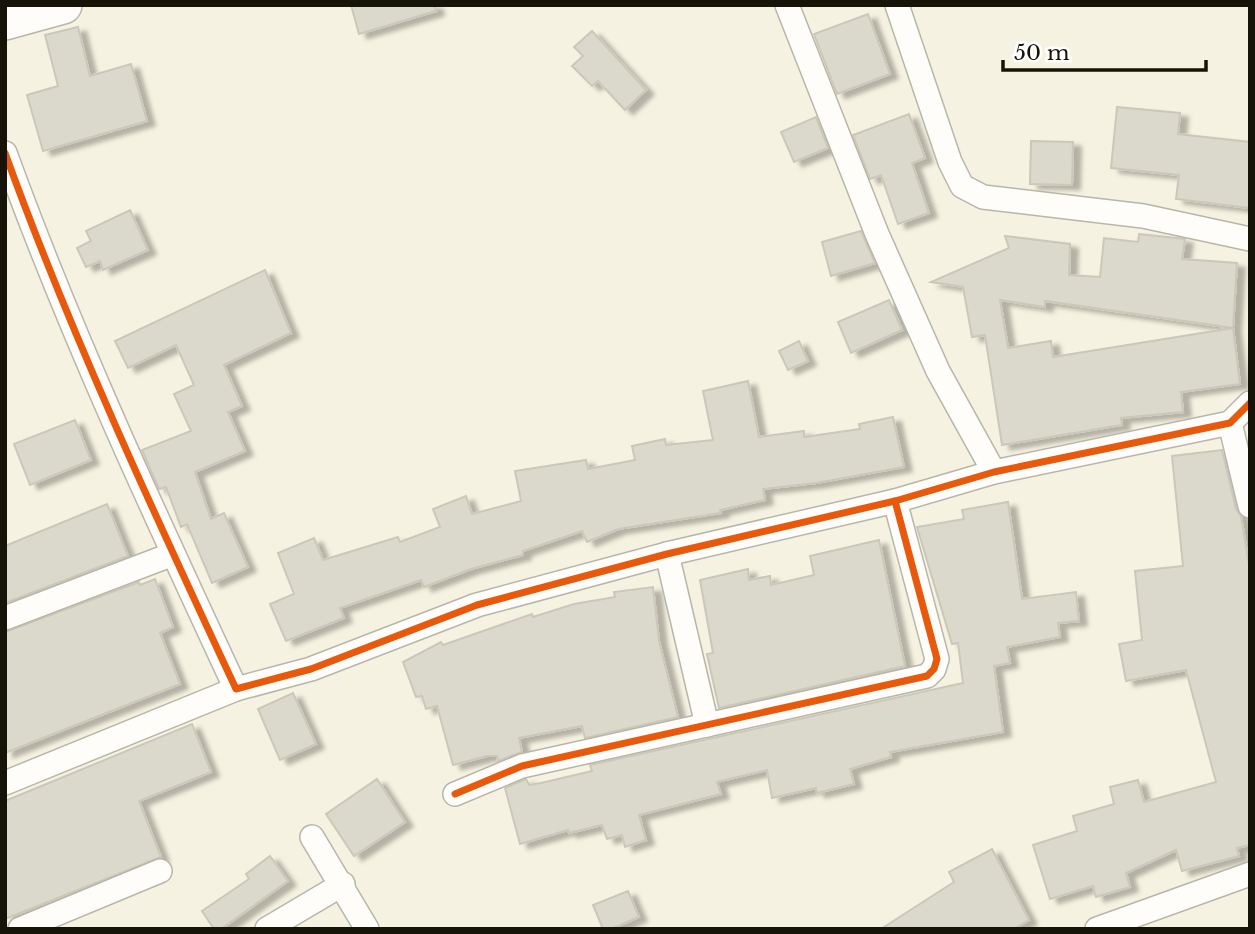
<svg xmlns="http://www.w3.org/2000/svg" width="1255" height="934" viewBox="0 0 1255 934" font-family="'Libre Baskerville',serif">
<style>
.building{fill:#dbd9cb;stroke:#cbc8ba;stroke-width:2;filter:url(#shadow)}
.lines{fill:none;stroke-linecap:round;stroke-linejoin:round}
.minor-casing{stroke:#b9b6a9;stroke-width:26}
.primary-casing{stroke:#b9b6a9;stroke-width:40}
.minor{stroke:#fefdfa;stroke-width:23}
.primary{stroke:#fefdfa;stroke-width:37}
.cycleway-casing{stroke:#fff;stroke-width:11}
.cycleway{stroke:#e8590c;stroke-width:7}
</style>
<defs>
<filter id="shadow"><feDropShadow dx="8" dy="4.5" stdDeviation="2" flood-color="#0004"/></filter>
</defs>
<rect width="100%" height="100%" fill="#f6f2e1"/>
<g class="building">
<path d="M 351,5 L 435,5 L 436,11 L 359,34 Z"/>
<path d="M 868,14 L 890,74 L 837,94 L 814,34 Z"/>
<path d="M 78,27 L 90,76 L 131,64 L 147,121 L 43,151 L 27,95 L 58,86 L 45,35 Z"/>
<path d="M 592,31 L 646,90 L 625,110 L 598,81 L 592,86 L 572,66 L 583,56 L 574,47 Z"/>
<path d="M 1117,107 L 1180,113 L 1178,134 L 1250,142 L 1250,208 L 1176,199 L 1179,175 L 1111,168 Z"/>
<path d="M 909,114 L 925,158 L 912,163 L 929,213 L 898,224 L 881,175 L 870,179 L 853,135 Z"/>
<path d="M 816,117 L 828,148 L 794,162 L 781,132 Z"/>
<path d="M 1031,141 L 1073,142 L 1072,185 L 1030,184 Z"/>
<path d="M 130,210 L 148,250 L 103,270 L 100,261 L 86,267 L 77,248 L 91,241 L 86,231 Z"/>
<path d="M 861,231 L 875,263 L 831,276 L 822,242 Z"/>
<path d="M 1139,234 L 1185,239 L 1182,259 L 1237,263 L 1233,328 L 1045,301 L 1045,307 L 1000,300 L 1008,348 L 1051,341 L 1053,357 L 1233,328 L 1240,384 L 1181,392 L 1183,412 L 1121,418 L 1122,425 L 1002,445 L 985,335 L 972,337 L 963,287 L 931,282 L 1009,248 L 1005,236 L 1070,244 L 1069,275 L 1100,277 L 1104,238 L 1138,242 Z"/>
<path d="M 265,270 L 291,333 L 224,365 L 242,406 L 228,412 L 245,451 L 195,472 L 211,519 L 224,513 L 248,567 L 212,583 L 187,524 L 181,527 L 166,487 L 159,489 L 142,450 L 191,431 L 174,394 L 194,385 L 176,345 L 128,368 L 115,341 Z"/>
<path d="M 889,300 L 902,330 L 851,353 L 838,322 Z"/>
<path d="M 799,341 L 808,361 L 788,370 L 779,351 Z"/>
<path d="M 748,381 L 759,437 L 804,431 L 804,437 L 860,429 L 859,424 L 893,417 L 904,467 L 816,483 L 763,489 L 765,500 L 720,510 L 721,513 L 618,529 L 587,542 L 582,531 L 523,551 L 523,555 L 471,569 L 424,587 L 421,580 L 340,608 L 344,618 L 286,641 L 270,604 L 294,594 L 278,553 L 314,538 L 323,560 L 398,537 L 400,542 L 440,527 L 433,509 L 466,496 L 472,514 L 521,501 L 515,471 L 586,460 L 588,469 L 635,460 L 632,446 L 665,439 L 666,445 L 713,440 L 703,391 Z"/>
<path d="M 75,420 L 91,460 L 30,485 L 14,444 Z"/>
<path d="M 1222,450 L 1236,509 L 1241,516 L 1250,571 L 1250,845 L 1237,848 L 1239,856 L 1182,871 L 1176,850 L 1126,873 L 1130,887 L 1096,897 L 1093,886 L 1050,899 L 1033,845 L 1077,831 L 1073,816 L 1114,804 L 1110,787 L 1138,780 L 1144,802 L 1216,782 L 1186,670 L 1126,681 L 1119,644 L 1142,640 L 1135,571 L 1183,566 L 1172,456 Z"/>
<path d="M 1008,502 L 1022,599 L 1076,592 L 1079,621 L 1058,623 L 1060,637 L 1007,647 L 1010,663 L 994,666 L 1003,732 L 890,752 L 891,757 L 850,769 L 854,784 L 817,793 L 816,788 L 772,798 L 767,770 L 717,782 L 721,794 L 639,815 L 646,840 L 625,847 L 622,835 L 607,839 L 602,825 L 569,833 L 568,830 L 520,844 L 505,788 L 526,779 L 529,785 L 541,783 L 592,771 L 590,765 L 963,683 L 958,643 L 952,644 L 917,527 L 964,519 L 962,510 Z"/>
<path d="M 107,504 L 128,556 L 5,603 L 5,546 Z"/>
<path d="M 879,540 L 905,666 L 719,708 L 707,654 L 713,653 L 700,580 L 748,569 L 749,580 L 770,576 L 771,585 L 814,575 L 810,556 Z"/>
<path d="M 155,579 L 173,627 L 160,633 L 180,684 L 5,753 L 5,632 L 139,582 L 140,585 Z"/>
<path d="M 653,587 L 659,641 L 678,717 L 585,738 L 582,726 L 519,738 L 522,752 L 498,761 L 497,756 L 487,756 L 453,765 L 437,706 L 426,709 L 422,696 L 416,697 L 403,662 L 441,642 L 443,645 L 532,614 L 533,617 L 574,604 L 615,597 L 614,592 Z"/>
<path d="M 293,693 L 316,744 L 280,760 L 258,709 Z"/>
<path d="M 192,724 L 211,772 L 139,801 L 161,857 L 5,919 L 5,801 Z"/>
<path d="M 377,779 L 405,822 L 354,856 L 326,814 Z"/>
<path d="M 992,849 L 1029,920 L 1014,929 L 881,929 L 954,882 L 949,872 Z"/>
<path d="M 270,856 L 288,881 L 221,929 L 214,929 L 202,911 L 249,879 L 246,874 Z"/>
<path d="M 628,891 L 639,917 L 611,929 L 603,929 L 593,905 Z"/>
</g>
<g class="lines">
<defs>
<g id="minor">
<path d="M 787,5 L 877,234 L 938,371 L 994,472"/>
<path d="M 897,5 L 950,162 L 962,186 L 983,197 L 1143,216 L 1250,239"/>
<path d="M 5,153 C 71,335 154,513 236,689 L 311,669 L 477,605 L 667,554 L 895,501 L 994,472 L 1230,423 L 1250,403"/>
<path d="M 1230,423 L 1250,506"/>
<path d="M 667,554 L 707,725"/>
<path d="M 5,618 L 173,554"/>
<path d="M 5,783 L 236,689"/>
<path d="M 455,794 L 522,766 L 927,676 L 934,669 L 937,659 L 895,501"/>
<path d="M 312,837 L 367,929"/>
<path d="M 20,929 L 160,871"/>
<path d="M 267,929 L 343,884"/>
<path d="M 1097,929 L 1250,874"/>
</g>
<path id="primary" d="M 5,21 L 63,5"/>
</defs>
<use href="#minor" class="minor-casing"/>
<use href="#primary" class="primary-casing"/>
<use href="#minor" class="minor"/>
<use href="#primary" class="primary"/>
<defs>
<g id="cycleway">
<path d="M 5,153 C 71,335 154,513 236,689 L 311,669 L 477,605 L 667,554 L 895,501 L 994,472 L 1230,423 L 1250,403"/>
<path d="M 455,794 L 522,766 L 927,676 L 934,669 L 937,659 L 895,501"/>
</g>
</defs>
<use href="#cycleway" class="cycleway-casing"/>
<use href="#cycleway" class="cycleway"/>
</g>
<rect width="1255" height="934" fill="none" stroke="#161409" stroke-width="14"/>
<path d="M1003 60v10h203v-10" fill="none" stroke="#161409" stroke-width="3.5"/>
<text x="1014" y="60" font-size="21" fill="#161409" stroke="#ffffff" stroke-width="5" paint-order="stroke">50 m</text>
</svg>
